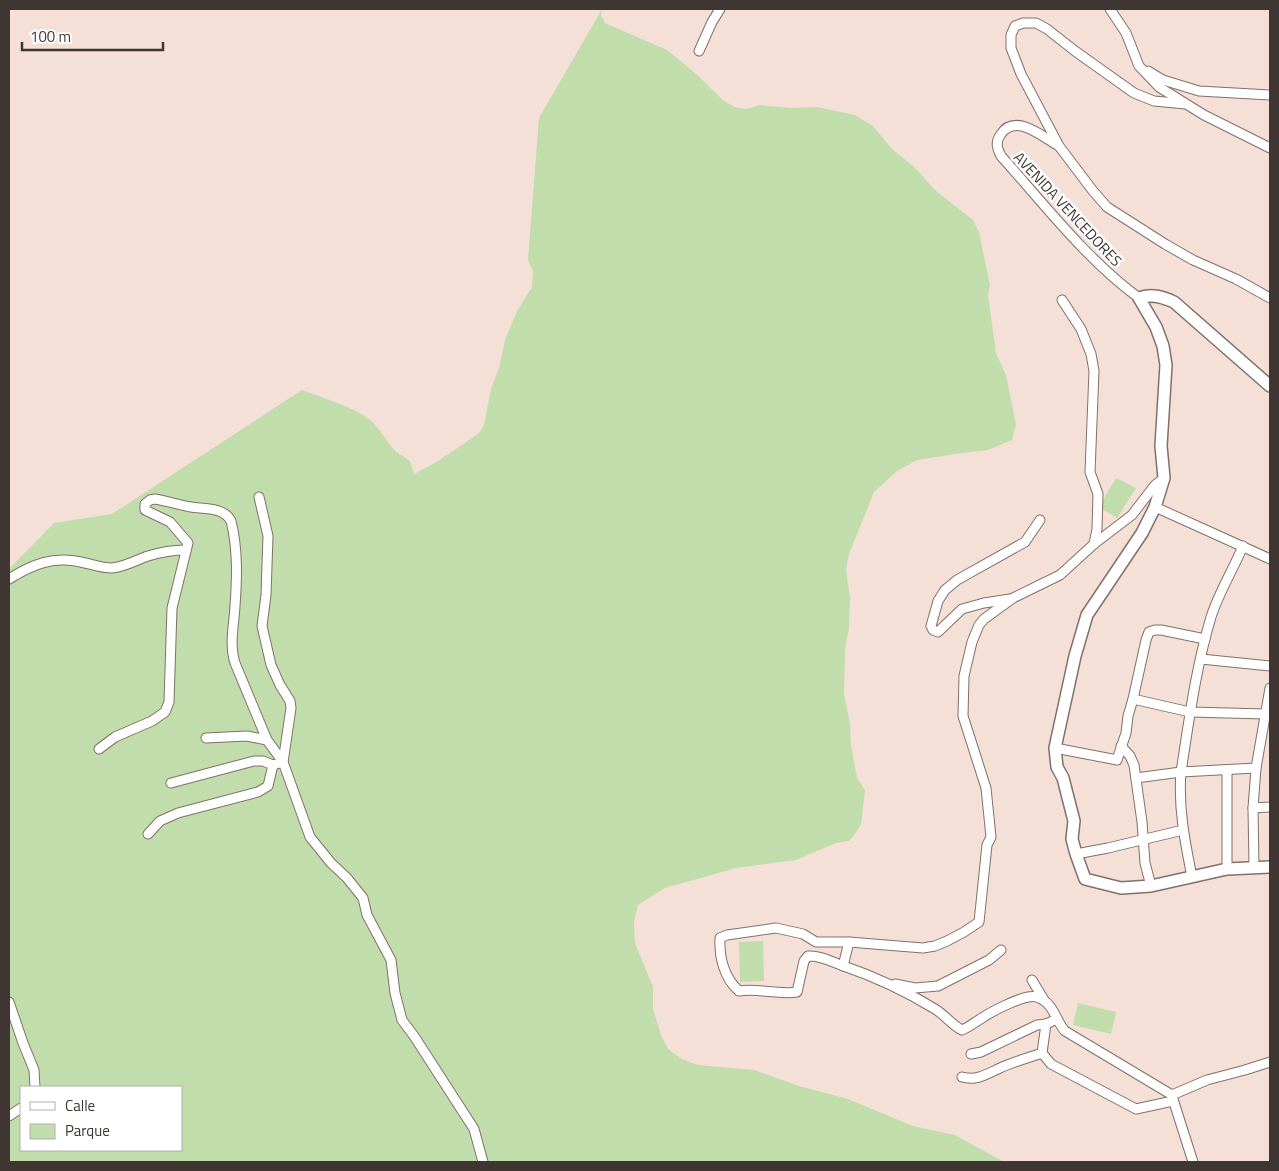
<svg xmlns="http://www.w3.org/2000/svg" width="1279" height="1171" viewBox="0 0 1279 1171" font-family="'Titillium Web',sans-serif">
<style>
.green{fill:#c0ddab;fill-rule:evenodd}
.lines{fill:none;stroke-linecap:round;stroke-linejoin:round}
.street-casing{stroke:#837068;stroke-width:11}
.secondary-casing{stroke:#837068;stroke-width:14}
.street{stroke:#fff;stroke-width:9}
.secondary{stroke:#fff;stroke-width:11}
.labels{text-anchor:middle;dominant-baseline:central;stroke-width:5;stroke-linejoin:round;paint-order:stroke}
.street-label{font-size:15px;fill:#3f3633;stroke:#fff}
</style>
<rect width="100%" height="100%" fill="#f5e0d8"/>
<g class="green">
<path d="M 602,9 L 601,15 L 605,23 L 667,50 L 695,73 L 724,101 L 735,107 L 746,109 L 760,105 L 791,108 L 817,107 L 855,115 L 873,126 L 891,148 L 914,167 L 936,191 L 973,220 L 979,232 L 990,285 L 988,295 L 996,353 L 1006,375 L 1016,425 L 1012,440 L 988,450 L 962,453 L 917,460 L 897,471 L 874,492 L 849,554 L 846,570 L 850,598 L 849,628 L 845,649 L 844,694 L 850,724 L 851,745 L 857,778 L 865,790 L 861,824 L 855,834 L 849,841 L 836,843 L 796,860 L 736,868 L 665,888 L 638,905 L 634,922 L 635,943 L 653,987 L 653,1009 L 661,1035 L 668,1049 L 682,1059 L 697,1065 L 754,1070 L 799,1086 L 848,1099 L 913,1126 L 955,1135 L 1004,1162 L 9,1162 L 9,569 L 54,523 L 112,514 L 302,390 C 321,397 354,407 370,420 C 381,429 387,443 397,453 L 399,452 L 399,455 L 402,455 L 410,461 L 414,474 L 433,464 L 459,447 L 479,433 L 484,425 L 491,389 L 499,368 L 505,340 L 517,311 L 532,287 L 533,271 L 528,260 L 539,118 ZM 21,1087 L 181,1087 L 181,1150 L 21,1150 Z"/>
<path d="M 1116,478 L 1136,488 L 1117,518 L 1099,507 Z"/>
<path d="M 763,941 L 764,981 L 740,982 L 739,942 Z"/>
<path d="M 1078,1003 L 1116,1012 L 1111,1034 L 1073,1025 Z"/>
</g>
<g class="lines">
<defs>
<g id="street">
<path d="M 1110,9 L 1126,33 L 1139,66 L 1159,87 L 1204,115 L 1270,148"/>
<path d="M 699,51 L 712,22 L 720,9"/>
<path d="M 1148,71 L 1163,80 L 1199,91 L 1270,95"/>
<path d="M 1186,104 L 1154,101 L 1134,93 L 1075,51 L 1047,29 L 1036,23 L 1023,23 L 1015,26 L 1011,35 L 1011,48 L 1021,74 L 1059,146 L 1093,191 L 1107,207 L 1165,244 L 1193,260 L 1236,279 L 1270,298"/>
<path d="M 1057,145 C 1042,136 1015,113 1001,134 C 995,142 997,148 1001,156 C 1045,205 1086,259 1139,298"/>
<path d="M 1062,300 L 1081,329 L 1091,354 L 1094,371 L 1090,472 L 1098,494 L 1097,529 L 1094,544"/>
<path d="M 1164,478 L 1155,485 L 1132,515 L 1094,544 L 1060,575 L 1013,598 L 984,619 L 979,625 L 972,642 L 964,676 L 963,716 L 986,788 L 991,837 L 987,845 L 979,922 L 964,932 L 947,941 L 935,946 L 923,948 L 849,942 L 816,942 L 803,934 L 776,928 L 727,935 L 720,938 C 719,957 724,978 739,991 C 759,988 778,995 797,992 L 804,961 L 808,956 C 819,955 830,961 841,965 C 873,976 906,991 935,1009 C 945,1015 952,1025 962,1030 C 969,1027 975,1022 982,1018 C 992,1011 1017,999 1028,997 C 1033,996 1039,997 1043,1000 C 1054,1006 1057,1023 1065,1031 L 1172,1095"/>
<path d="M 259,497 L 268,536 L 266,595 L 262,626 L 271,665 L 280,685 L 290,701 L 291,708 L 283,762 L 273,765"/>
<path d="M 1155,507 L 1270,559"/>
<path d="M 9,579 C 33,564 53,556 81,562 C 91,564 102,568 112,568 C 125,567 136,560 148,556 C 161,552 173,550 186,550"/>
<path d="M 1010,599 L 984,603 L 962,609 L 938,632 L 933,630 L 931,626 L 938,601 L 945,590 L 957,580 L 1025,542 L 1040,520"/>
<path d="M 1201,659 L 1270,666"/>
<path d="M 1133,699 L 1190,712 L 1266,714"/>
<path d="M 206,738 L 247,736 L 267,740"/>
<path d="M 1121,746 L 1130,756 L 1134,765 L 1142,822 L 1145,863 L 1151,886"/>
<path d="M 1055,748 L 1117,760 L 1126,733 L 1128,716 L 1133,699 L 1146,640 L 1149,632 L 1155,630 L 1161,630 L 1205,639"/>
<path d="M 99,749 L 115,737 L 152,721 L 165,712 L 169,702 L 172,608 L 188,543 L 170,522 L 145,510 L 145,504 L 150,500 L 155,499 C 167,501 179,505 191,507 C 204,509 224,507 231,521 C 238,549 237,578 235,606 C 234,625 229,644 235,663 L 267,740 L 283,762 L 310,837 L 331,863 L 347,878 L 363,898 L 367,915 L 391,960 L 395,993 L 402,1020 L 414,1036 L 474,1129 L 483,1162"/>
<path d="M 1227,770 L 1227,869"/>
<path d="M 1136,778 L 1181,772 L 1256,768"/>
<path d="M 1253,808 L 1270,807"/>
<path d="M 148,834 L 160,821 L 178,813 L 258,792 L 268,786 L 273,765 L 263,761 L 254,761 L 171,783"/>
<path d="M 1076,854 L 1108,848 L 1183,830"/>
<path d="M 1254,867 L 1253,808 L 1256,768 L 1270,688"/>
<path d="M 1192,877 C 1185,842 1178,807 1181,772 C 1189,720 1196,667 1211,617 C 1219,592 1233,570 1243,546"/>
<path d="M 843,966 L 849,942"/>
<path d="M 1032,980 L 1044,1000"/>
<path d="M 895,984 L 915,988 L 938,986 L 989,960 L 1001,950"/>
<path d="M 9,1002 L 23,1043 L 34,1070 L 35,1087"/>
<path d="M 1057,1019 L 1046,1024 L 1042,1053 L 1051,1064 L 1136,1109 L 1173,1101"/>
<path d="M 971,1054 L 981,1052 L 1037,1025 L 1046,1024"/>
<path d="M 962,1077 C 977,1081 987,1074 1000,1068 C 1013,1062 1028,1058 1042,1053"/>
<path d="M 1172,1095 L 1207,1080 L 1245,1070 L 1270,1062"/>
<path d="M 1172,1096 L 1193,1162"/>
<path d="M 9,1116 L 21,1108"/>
</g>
<path id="secondary" d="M 1270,386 L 1174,302 C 1163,297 1151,293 1139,298 L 1156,327 L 1163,346 L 1166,365 L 1161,446 L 1164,478 L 1155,507 L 1142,533 L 1087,615 L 1075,656 L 1055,748 L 1057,767 L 1063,778 L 1074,821 L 1072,839 L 1076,854 L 1085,879 L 1121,888 L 1151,886 L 1227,869 L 1270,867"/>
</defs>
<use href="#street" class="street-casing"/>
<use href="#secondary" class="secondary-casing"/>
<use href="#street" class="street"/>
<use href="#secondary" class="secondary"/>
</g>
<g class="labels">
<g class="street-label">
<text transform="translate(1068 209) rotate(47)">AVENIDA VENCEDORES</text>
</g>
</g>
<rect width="1279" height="1171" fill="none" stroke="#3f3633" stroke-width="20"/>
<rect x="20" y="1086" width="162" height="65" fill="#ffffff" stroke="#b2afad"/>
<rect x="30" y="1102" width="25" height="8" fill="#ffffff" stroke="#b2afad"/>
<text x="65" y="1111" font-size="15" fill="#3f3633">Calle</text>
<rect x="30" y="1124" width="25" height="15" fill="#c0ddab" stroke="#b2afad"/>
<text x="65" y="1136" font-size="15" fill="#3f3633">Parque</text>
<path d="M22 42v8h141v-8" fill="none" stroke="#3f3633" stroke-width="2.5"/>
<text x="30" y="42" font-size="15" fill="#3f3633" stroke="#ffffff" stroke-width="4" paint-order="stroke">100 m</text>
</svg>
